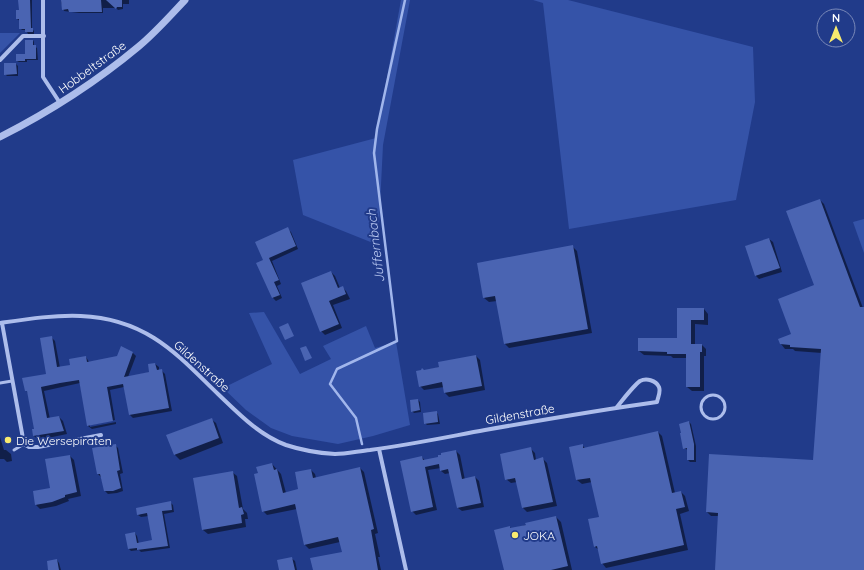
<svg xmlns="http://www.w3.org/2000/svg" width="864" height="570" viewBox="0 0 864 570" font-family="Quicksand,sans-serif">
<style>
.green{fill:#3553a8}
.shadow{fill:#0007}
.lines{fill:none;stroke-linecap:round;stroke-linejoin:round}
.stream{stroke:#a1b6ec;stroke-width:2.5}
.building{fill:#4a64b2}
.service{stroke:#adbdeb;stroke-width:3}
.minor{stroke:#adbdeb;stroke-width:4}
.tertiary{stroke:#adbdeb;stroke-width:7}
.poi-dot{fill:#f8ea6f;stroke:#213b8a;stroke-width:1.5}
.labels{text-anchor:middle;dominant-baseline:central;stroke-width:4;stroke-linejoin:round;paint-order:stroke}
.street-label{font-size:12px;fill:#fff;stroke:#213b8a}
.poi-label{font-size:12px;fill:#fff;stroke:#213b8a;text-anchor:start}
.water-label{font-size:13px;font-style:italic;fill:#b9c8f2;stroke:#213b8a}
</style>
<rect width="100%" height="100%" fill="#213b8a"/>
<g class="green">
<path d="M 401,0 L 410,0 L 383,145 L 378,245 L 303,215 L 293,160 L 376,138 Z"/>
<path d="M 533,0 L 568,0 L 753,47 L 755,102 L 736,200 L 569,229 L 543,3 Z"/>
<path d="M 0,33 L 20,33 L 0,53 Z"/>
<path d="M 864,219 L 864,253 L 853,222 Z"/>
<path d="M 264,312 L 300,374 L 331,359 L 323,346 L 366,326 L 375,348 L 396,342 L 410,425 L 373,436 L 338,444 L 292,436 L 271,428 L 246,410 L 223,388 L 272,364 L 249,313 Z"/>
</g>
<g class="shadow">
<path d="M 19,0 L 32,0 L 32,29 L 34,31 L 34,34 L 28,34 L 26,30 L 22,30 L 20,28 L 20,21 L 17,19 L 20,11 Z"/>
<path d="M 62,0 L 129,0 L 129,4 L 123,4 L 123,9 L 118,10 L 116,8 L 103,8 L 103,13 L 79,13 L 64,11 L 61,2 Z"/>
<path d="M 33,40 L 34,42 L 34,46 L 37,48 L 38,60 L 27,60 L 27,62 L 19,62 L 17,61 L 26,55 Z"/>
<path d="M 16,64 L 18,66 L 18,76 L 7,76 L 5,74 Z"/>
<path d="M 820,200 L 824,204 L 863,308 L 864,308 L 864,570 L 716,570 L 719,516 L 711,516 L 707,512 L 814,461 L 822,353 L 795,351 L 793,349 L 785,349 L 781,344 L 792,335 L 815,286 Z"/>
<path d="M 287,229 L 291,232 L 298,249 L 272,261 L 281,284 L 277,286 L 282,298 L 276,301 L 273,298 L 258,264 L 264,261 Z"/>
<path d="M 769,239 L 773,242 L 782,272 L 759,279 L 756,276 L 746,246 Z"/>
<path d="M 572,246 L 577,251 L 592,333 L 509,348 L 505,344 L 497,301 L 489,302 L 484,298 Z"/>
<path d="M 331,272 L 335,276 L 340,288 L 342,287 L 346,291 L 350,299 L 333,305 L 342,328 L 325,335 L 321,331 Z"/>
<path d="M 678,309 L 704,309 L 708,314 L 708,325 L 695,324 L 695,345 L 702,345 L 706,349 L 706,356 L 704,356 L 704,391 L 692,391 L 687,387 L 687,358 L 673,358 L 671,356 L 644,355 L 639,351 L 678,339 Z"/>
<path d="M 51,337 L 55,341 L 60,368 L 71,366 L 86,357 L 89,362 L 118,357 L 132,352 L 136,356 L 128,377 L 151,372 L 155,364 L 159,367 L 159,371 L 161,370 L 165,374 L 172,411 L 133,418 L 130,415 L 124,387 L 110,390 L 115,420 L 90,425 L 90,427 L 116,422 L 116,424 L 92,429 L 88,426 L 80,383 L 44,391 L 50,419 L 59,417 L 63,421 L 67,434 L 38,440 L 34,436 L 33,430 L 35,429 L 28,393 L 26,390 L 48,374 Z"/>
<path d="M 476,356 L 480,360 L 485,390 L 449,397 L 445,393 L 444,387 L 424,390 L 420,386 L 424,371 L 440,367 Z"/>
<path d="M 418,400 L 420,402 L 421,412 L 414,413 L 412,411 Z"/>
<path d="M 436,412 L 438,414 L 440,424 L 427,425 L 425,423 Z"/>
<path d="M 211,419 L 216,423 L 223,443 L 180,460 L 175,455 L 168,435 Z"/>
<path d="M 689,422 L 691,424 L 696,446 L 696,462 L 690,462 L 688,460 L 688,450 L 684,448 Z"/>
<path d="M 658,432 L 662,436 L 675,493 L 681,492 L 685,496 L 689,511 L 680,514 L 688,550 L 606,568 L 602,563 L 599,550 L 595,547 L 600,518 L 592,482 L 582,484 L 577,480 L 570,448 L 582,445 L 585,448 Z"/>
<path d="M 0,437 L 4,450 L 6,450 L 11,454 L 12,461 L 7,462 L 4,459 L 0,459 Z"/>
<path d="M 115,445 L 118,448 L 123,473 L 120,474 L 123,491 L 117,493 L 108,494 L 105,491 L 101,477 L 98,474 Z"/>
<path d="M 530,448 L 535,453 L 536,460 L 543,459 L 547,463 L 557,506 L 527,512 L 523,508 L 517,482 L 511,483 L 506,479 Z"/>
<path d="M 456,451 L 460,455 L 465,480 L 475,477 L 479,481 L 484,507 L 462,511 L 458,508 L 450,473 L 445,474 L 441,471 L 441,468 L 428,470 L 437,510 L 416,515 L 412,511 L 422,457 L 425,461 L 440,458 Z"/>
<path d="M 70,456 L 74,460 L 81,496 L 68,499 L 69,501 L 56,506 L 40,509 L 36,505 L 52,489 Z"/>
<path d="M 272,464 L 281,474 L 286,493 L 299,490 L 311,470 L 315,474 L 316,478 L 360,468 L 364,472 L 378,533 L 375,534 L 380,557 L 378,557 L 381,570 L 314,570 L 343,552 L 340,542 L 309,549 L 305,545 L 297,509 L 267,515 L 263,511 Z"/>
<path d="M 232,472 L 237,476 L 243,509 L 247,513 L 248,519 L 245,519 L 246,527 L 208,534 L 203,530 L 194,479 Z"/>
<path d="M 170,502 L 173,505 L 174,512 L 164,514 L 170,548 L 141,552 L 139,550 L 131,551 L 129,549 L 135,533 L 137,536 L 139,544 L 154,541 L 149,516 L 141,517 L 138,515 Z"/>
<path d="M 556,517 L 561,522 L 572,570 L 505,570 L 510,527 L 511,529 Z"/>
<path d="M 291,558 L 295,561 L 297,570 L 280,570 Z"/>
<path d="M 57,560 L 59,563 L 61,570 L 49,570 Z"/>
</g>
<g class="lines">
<path class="stream" d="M 362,444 L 356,418 L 330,384 L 337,369 L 397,341 L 374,153 L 377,129 L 405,0"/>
</g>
<g class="building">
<path d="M 18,0 L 30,0 L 31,28 L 33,28 L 33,32 L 25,32 L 25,29 L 19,29 L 19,19 L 16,19 L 16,10 L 19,10 Z"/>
<path d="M 61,0 L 101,0 L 102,12 L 69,12 L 68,9 L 62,10 Z"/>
<path d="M 106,0 L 122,0 L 122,7 L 117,7 L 116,9 Z"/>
<path d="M 25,40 L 33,40 L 33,45 L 36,45 L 36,59 L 25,59 L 25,61 L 16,61 L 16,54 L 25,54 Z"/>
<path d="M 4,63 L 16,63 L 17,74 L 4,75 Z"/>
<path d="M 820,199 L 860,307 L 864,307 L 864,570 L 715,570 L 718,513 L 706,512 L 709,454 L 813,460 L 821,349 L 790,347 L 790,345 L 780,344 L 778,339 L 791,334 L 778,299 L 814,285 L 786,211 Z"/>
<path d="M 288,227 L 296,246 L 269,258 L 279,280 L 274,282 L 280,295 L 272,298 L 256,263 L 263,260 L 255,242 Z"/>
<path d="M 769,238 L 780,268 L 755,276 L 745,246 Z"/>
<path d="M 573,245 L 588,329 L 504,344 L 495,296 L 483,298 L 477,263 Z"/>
<path d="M 331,271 L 338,288 L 343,286 L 346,294 L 329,301 L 339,324 L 320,332 L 301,283 Z"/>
<path d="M 677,308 L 704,308 L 704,320 L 691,320 L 691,344 L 702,344 L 702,352 L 700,352 L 700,387 L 686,387 L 686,354 L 667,354 L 667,352 L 638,351 L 638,338 L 677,338 Z"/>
<path d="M 288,323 L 294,336 L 285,340 L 279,327 Z"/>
<path d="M 52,336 L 57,367 L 70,365 L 69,359 L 86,356 L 87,362 L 117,356 L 121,346 L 133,352 L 124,377 L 149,372 L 148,364 L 155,363 L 157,370 L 162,369 L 169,408 L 129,415 L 123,384 L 107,387 L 113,421 L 87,426 L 79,380 L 60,383 L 41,387 L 47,418 L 59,416 L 64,431 L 33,436 L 32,429 L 34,429 L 27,391 L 25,391 L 22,378 L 46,374 L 40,338 Z"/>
<path d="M 306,346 L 312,358 L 305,361 L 300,348 Z"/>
<path d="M 476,355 L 482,386 L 444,393 L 442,382 L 419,387 L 416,371 L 421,370 L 422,368 L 424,370 L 439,367 L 438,362 Z"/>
<path d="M 418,399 L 420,410 L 411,412 L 410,400 Z"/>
<path d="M 437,411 L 438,422 L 424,424 L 423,413 Z"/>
<path d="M 212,418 L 219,438 L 174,455 L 166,435 Z"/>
<path d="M 689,421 L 694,444 L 694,460 L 687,460 L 687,448 L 683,449 L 680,433 L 681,433 L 679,424 Z"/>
<path d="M 658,431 L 672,493 L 681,491 L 685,507 L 676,509 L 684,545 L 601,564 L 597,546 L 594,547 L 588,519 L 599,517 L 590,478 L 576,480 L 569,447 L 583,444 L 583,448 Z"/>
<path d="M 116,444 L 120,470 L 117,471 L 121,488 L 113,491 L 104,491 L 100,474 L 97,474 L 92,448 Z"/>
<path d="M 531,447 L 534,460 L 543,457 L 553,502 L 522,508 L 515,478 L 505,480 L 500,454 Z"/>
<path d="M 456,450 L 462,479 L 475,476 L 481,503 L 457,508 L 448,469 L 440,471 L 439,464 L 425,467 L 433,507 L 411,512 L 400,461 L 422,456 L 423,460 L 438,457 L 438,455 L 441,455 L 441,453 Z"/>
<path d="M 70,455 L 77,492 L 65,495 L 65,497 L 52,502 L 35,505 L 33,491 L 50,488 L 45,459 Z"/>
<path d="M 272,463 L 274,470 L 277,469 L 283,493 L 298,489 L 295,472 L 311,469 L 313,478 L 360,467 L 374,529 L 371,530 L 378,570 L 313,570 L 310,558 L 342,552 L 338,537 L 304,545 L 295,504 L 262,512 L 254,474 L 258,473 L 256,467 Z"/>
<path d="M 233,471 L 239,508 L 242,507 L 244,514 L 241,515 L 242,523 L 202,530 L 193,478 Z"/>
<path d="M 171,501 L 172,510 L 162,511 L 168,546 L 137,550 L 137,548 L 128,549 L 125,534 L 135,532 L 137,543 L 152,540 L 147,513 L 137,515 L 136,508 Z"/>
<path d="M 556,516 L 568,566 L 551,570 L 504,570 L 494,530 L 510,526 L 510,528 L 526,525 L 525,523 Z"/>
<path d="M 292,557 L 295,570 L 279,570 L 277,560 Z"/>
<path d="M 57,559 L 59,570 L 48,570 L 47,561 Z"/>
</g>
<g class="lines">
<g class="service">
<path d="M 0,383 L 12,381"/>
<circle cx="713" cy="407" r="12"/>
<path d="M 14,450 L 24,444"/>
</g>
<g class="minor">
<path d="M 43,0 L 43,77 L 60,103"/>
<path d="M 0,60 L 23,36 L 44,36"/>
<path d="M 0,323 C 55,315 105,307 154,338 C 178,353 198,375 218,394 C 239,414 259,435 286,445 C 301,450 319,453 335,454 C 346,454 359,451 370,450 C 409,445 447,437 485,430 C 542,420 599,410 657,402 C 658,397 661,392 659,387 C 656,380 646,378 640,381 C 633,386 622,401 616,408"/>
<path d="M 2,323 L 24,444 L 29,447 L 38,447 L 101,435"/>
<path d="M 379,449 L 406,570"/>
</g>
<path class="tertiary" d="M 0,137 C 49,112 96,82 138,47 C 155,33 170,16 185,0"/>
</g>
<g class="poi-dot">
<circle cx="8" cy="440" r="4"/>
<circle cx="515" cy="535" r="4"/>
</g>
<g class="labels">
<g class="street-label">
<text transform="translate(92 67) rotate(-36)">Hobbeltstraße</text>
<text transform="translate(202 366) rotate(42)">Gildenstraße</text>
<text transform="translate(520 414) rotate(-10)">Gildenstraße</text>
</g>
<g class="poi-label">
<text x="16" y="440">Die Wersepiraten</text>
<text x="523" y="535">JOKA</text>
</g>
<g class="water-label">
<text transform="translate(375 246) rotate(-97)">Juffernbach</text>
</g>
</g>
<g transform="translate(836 28)"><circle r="19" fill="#213b8a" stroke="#7a89b9"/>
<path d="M0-3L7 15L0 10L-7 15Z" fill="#f8ea6f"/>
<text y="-6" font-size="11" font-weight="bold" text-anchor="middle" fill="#ffffff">N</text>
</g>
</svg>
